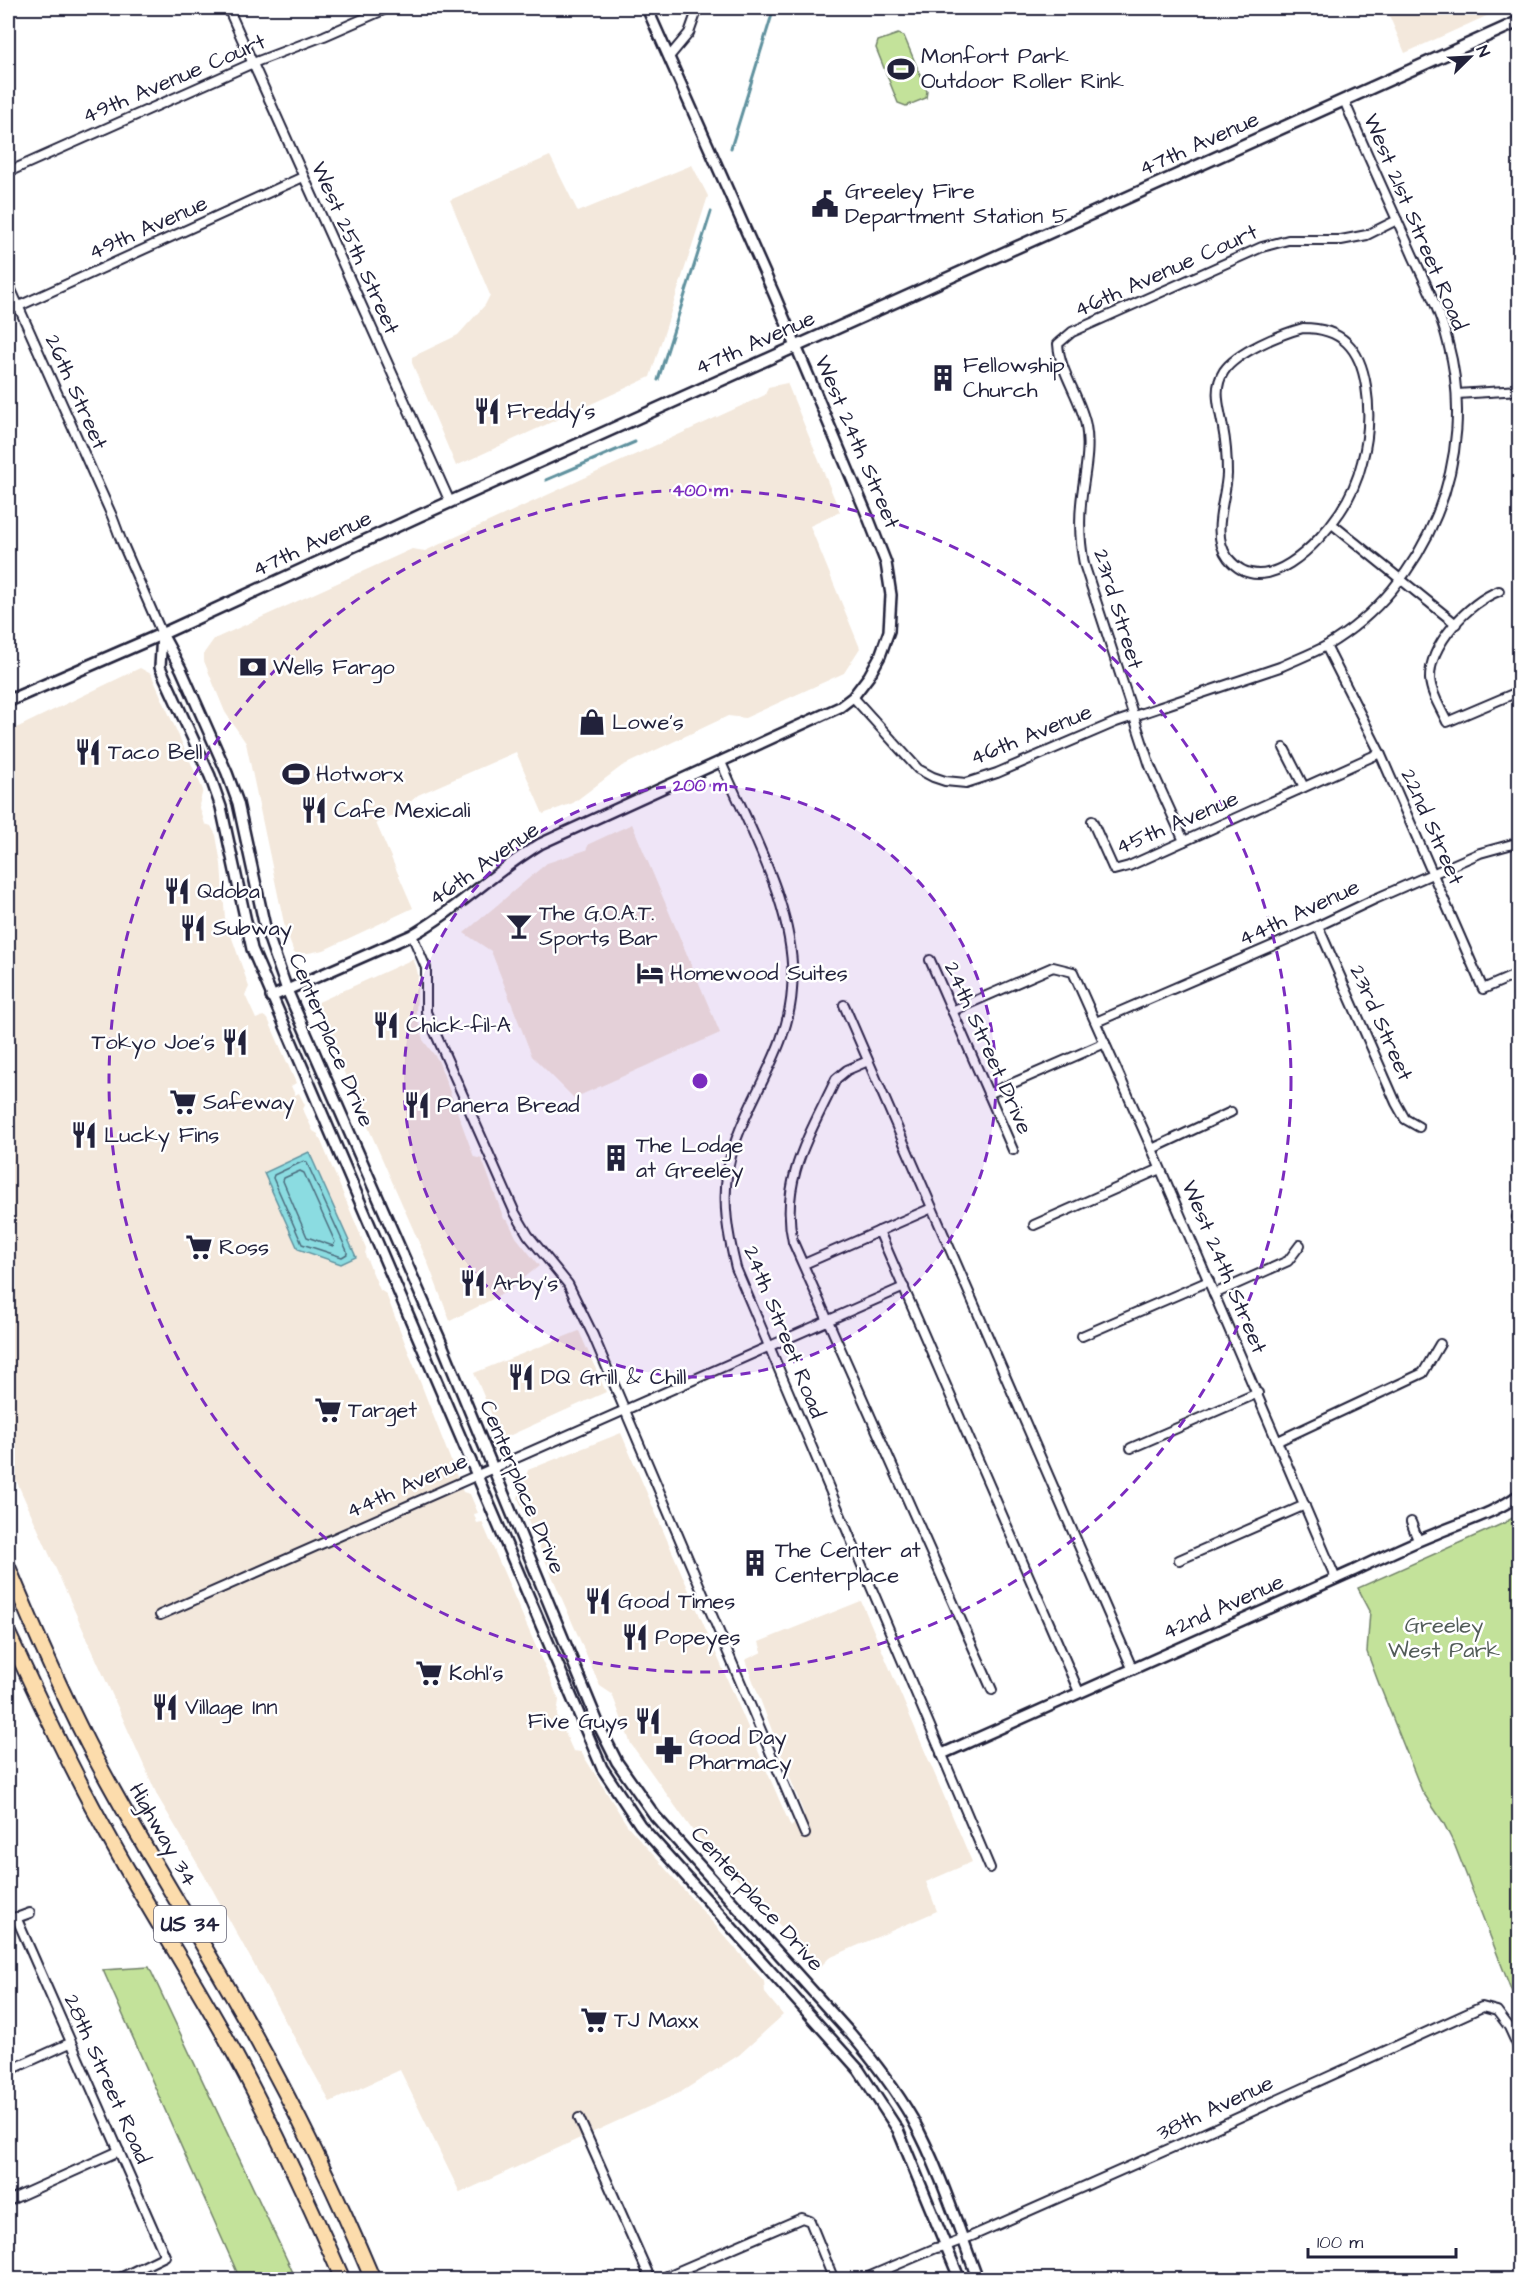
<svg xmlns="http://www.w3.org/2000/svg" width="1527" height="2287" viewBox="0 0 1527 2287" font-family="'Architects Daughter',sans-serif">
<style>
.built{fill:#f3e8dc}
.green{fill:#c3e29a;stroke:#72826a;stroke-width:1.5}
.water{fill:#8bdce1;stroke:#61929f;stroke-width:1.5}
.lines{fill:none;stroke-linecap:round;stroke-linejoin:round}
.shore{stroke:#4c6c7d;stroke-width:1.5}
.stream{stroke:#61929f;stroke-width:3}
.minor-casing{stroke:#22223b;stroke-width:12}
.tertiary-casing{stroke:#22223b;stroke-width:14}
.secondary-casing{stroke:#22223b;stroke-width:15}
.trunk-casing{stroke:#22223b;stroke-width:18}
.minor{stroke:#fff;stroke-width:8}
.tertiary{stroke:#fff;stroke-width:9}
.secondary{stroke:#fff;stroke-width:10}
.trunk{stroke:#fcdcac;stroke-width:14}
.ring{fill:none;stroke:#7b2cbf;stroke-width:3;stroke-dasharray:10 8}
.labels{text-anchor:middle;dominant-baseline:central;stroke-width:5;stroke-linejoin:round;paint-order:stroke}
.shield{fill:#fff;stroke:#646476;stroke-width:1.5}
.shield-label{font-size:21px;font-weight:bold;fill:#22223b}
.poi-label{font-size:22px;fill:#22223b;stroke:#fff;text-anchor:start}
.street-label{font-size:22px;fill:#22223b;stroke:#fff}
.park-label{font-size:22px;fill:#525c58;stroke:#fff}
.centre{fill:#7b2cbf;stroke:#fff;stroke-width:3}
.ring-label{font-size:18px;text-anchor:middle;font-weight:bold;fill:#7b2cbf;stroke:#fff;stroke-width:5;stroke-linejoin:round;paint-order:stroke}
</style>
<rect width="100%" height="100%" fill="#fff"/>
<filter id="ink" filterUnits="userSpaceOnUse"><feTurbulence type="fractalNoise" baseFrequency=".0167" numOctaves="2"/><feDisplacementMap in="SourceGraphic" scale="12" xChannelSelector="R" yChannelSelector="G"/><feConvolveMatrix kernelMatrix="1 2 1 2 8 2 1 2 1" color-interpolation-filters="sRGB"/></filter>
<g filter="url(#ink)">
<g class="built">
<path d="M 1386,8 L 1504,8 L 1405,53 Z"/>
<path d="M 550,156 L 578,212 L 692,165 L 708,196 L 650,377 L 456,466 L 412,363 L 412,357 L 458,335 L 485,305 L 490,295 L 450,200 Z"/>
<path d="M 787,383 L 840,512 L 810,526 L 860,648 L 844,673 L 745,718 L 728,716 L 622,766 L 573,803 L 543,814 L 516,752 L 418,795 L 396,815 L 376,823 L 413,908 L 324,950 L 308,953 L 294,953 L 285,928 L 246,743 L 225,712 L 204,661 L 204,653 L 214,639 L 412,549 L 425,551 L 765,395 L 768,387 Z"/>
<path d="M 140,668 L 151,674 L 203,790 L 199,805 L 205,824 L 211,826 L 216,835 L 221,864 L 225,918 L 249,987 L 245,995 L 256,1019 L 263,1016 L 268,1019 L 296,1083 L 291,1086 L 295,1095 L 299,1093 L 305,1105 L 303,1109 L 313,1131 L 318,1134 L 366,1248 L 365,1255 L 380,1290 L 386,1294 L 463,1492 L 470,1494 L 478,1513 L 474,1514 L 477,1523 L 482,1522 L 559,1700 L 557,1715 L 573,1751 L 581,1752 L 627,1825 L 764,1981 L 765,1993 L 783,2015 L 739,2055 L 681,2092 L 460,2193 L 400,2070 L 330,2102 L 210,1885 L 158,1797 L 8,1462 L 8,732 Z"/>
<path d="M 632,824 L 720,1033 L 574,1098 L 532,1056 L 491,951 L 464,933 L 547,863 L 586,850 L 589,844 Z"/>
<path d="M 413,959 L 416,966 L 418,975 L 416,1013 L 423,1040 L 438,1060 L 474,1157 L 482,1159 L 504,1219 L 508,1221 L 516,1237 L 539,1266 L 508,1291 L 450,1321 L 428,1263 L 314,1004 Z"/>
<path d="M 579,1331 L 606,1392 L 502,1439 L 474,1373 Z"/>
<path d="M 621,1433 L 791,1827 L 804,1814 L 745,1660 L 762,1652 L 759,1642 L 861,1601 L 972,1862 L 926,1882 L 937,1911 L 829,1958 L 819,1968 L 693,1831 L 631,1744 L 612,1694 L 600,1686 L 518,1498 L 528,1470 Z"/>
</g>
<g class="green">
<path d="M 898,34 L 904,36 L 927,91 L 926,98 L 906,106 L 898,103 L 876,48 L 878,41 Z"/>
<path d="M 1519,1514 L 1519,2010 L 1455,1846 L 1443,1822 L 1422,1791 L 1379,1684 L 1367,1652 L 1370,1611 L 1358,1588 L 1504,1523 Z"/>
<path d="M 149,1967 L 296,2279 L 240,2279 L 103,1970 Z"/>
</g>
<path class="water" d="M 309,1152 L 356,1257 L 341,1264 L 298,1249 L 264,1173 Z"/>
<g class="lines">
<g class="shore">
<path d="M 304,1161 L 307,1163 L 347,1251 L 347,1254 L 342,1257 L 302,1244 L 273,1178 L 274,1175 Z"/>
<path d="M 300,1171 L 304,1173 L 335,1242 L 333,1246 L 307,1237 L 283,1181 L 284,1178 Z"/>
</g>
<g class="stream">
<path d="M 731,148 L 774,8"/>
<path d="M 658,380 L 711,212"/>
<path d="M 546,480 L 635,442"/>
</g>
<defs>
<g id="minor">
<path d="M 228,8 L 450,502"/>
<path d="M 669,57 L 689,33 L 698,8"/>
<path d="M 8,172 L 253,63 L 324,36 L 388,8"/>
<path d="M 8,283 L 112,516 L 121,540 L 162,634"/>
<path d="M 8,311 L 303,177"/>
<path d="M 1303,328 C 1342,328 1360,348 1366,386 C 1370,411 1369,437 1362,462 C 1358,479 1350,497 1340,512 C 1320,542 1264,603 1228,558 C 1210,534 1226,500 1227,474 C 1227,458 1226,443 1223,428 C 1220,408 1212,390 1224,371 C 1237,352 1281,334 1303,328 Z"/>
<path d="M 1457,394 L 1520,390"/>
<path d="M 1332,524 L 1456,624"/>
<path d="M 1499,591 C 1469,602 1429,645 1430,679 C 1431,694 1441,709 1447,722 L 1520,691"/>
<path d="M 1326,646 L 1380,753 L 1483,989 L 1520,973"/>
<path d="M 853,697 L 918,769 L 933,777 L 945,781 L 966,783 L 997,773 L 1116,722 L 1280,667 C 1295,660 1311,654 1326,646 C 1428,586 1479,457 1448,343 C 1441,313 1427,286 1414,258 C 1391,206 1366,153 1344,100"/>
<path d="M 1284,748 L 1304,787"/>
<path d="M 721,762 C 751,832 798,912 792,990 C 788,1055 740,1106 728,1169 C 722,1203 728,1235 736,1268 L 990,1868"/>
<path d="M 1092,821 L 1114,870 L 1129,866 L 1380,753"/>
<path d="M 1184,841 L 1150,766 L 1084,564 C 1080,543 1079,525 1081,504 C 1083,479 1091,452 1086,426 C 1081,398 1060,373 1058,344 L 1072,332 L 1262,247 L 1288,240 L 1341,240 L 1367,235 L 1397,220"/>
<path d="M 1318,926 L 1396,1103 L 1405,1119 L 1419,1127"/>
<path d="M 412,935 L 426,968 L 426,1012 L 515,1213 L 528,1235 L 568,1284 L 593,1335 L 805,1834"/>
<path d="M 930,960 L 1013,1150"/>
<path d="M 844,1005 L 1132,1668"/>
<path d="M 952,1011 L 1053,967 L 1073,972 L 1152,1149 L 1336,1579"/>
<path d="M 1096,1022 L 1318,926 L 1375,899 L 1480,853 L 1520,842"/>
<path d="M 868,1061 L 847,1070 L 836,1079 C 811,1133 779,1180 793,1242 L 992,1690"/>
<path d="M 988,1094 L 1105,1043"/>
<path d="M 1152,1149 L 1231,1112"/>
<path d="M 1517,1217 L 1520,1219"/>
<path d="M 1034,1225 L 1160,1169"/>
<path d="M 879,1231 L 1079,1692"/>
<path d="M 804,1264 L 932,1208"/>
<path d="M 1214,1294 L 1288,1261 L 1300,1245"/>
<path d="M 1082,1336 L 1209,1281"/>
<path d="M 1278,1441 L 1423,1373 L 1440,1344"/>
<path d="M 1131,1448 L 1258,1393"/>
<path d="M 1411,1522 L 1418,1540"/>
<path d="M 1179,1560 L 1305,1505"/>
<path d="M 160,1615 L 904,1287"/>
<path d="M 16,1917 L 165,2256 L 116,2280"/>
<path d="M 8,1921 L 30,1913"/>
<path d="M 8,2071 L 70,2043"/>
<path d="M 579,2118 L 651,2280"/>
<path d="M 8,2201 L 119,2151"/>
<path d="M 658,2280 L 802,2218 L 810,2221 L 834,2280"/>
<path d="M 861,2280 L 936,2248 L 946,2246 L 972,2236 L 1187,2141 L 1482,2007 L 1497,2011 L 1509,2027 L 1520,2051"/>
</g>
<g id="tertiary">
<path d="M 162,634 L 181,669 L 227,773 L 238,803 L 265,927 L 287,990 L 439,1337 L 601,1730 L 617,1762 L 655,1816 L 850,2033 C 873,2060 894,2087 912,2118 C 939,2167 958,2227 978,2280"/>
<path d="M 162,634 L 160,667 L 210,776 L 221,807 L 252,949 L 602,1768 L 640,1825 L 859,2070 L 898,2130 L 960,2280"/>
<path d="M 271,997 L 412,935 C 458,909 495,871 540,844 L 840,707 L 853,697 L 869,676 L 880,656 L 889,631 L 891,595 L 886,563 L 868,517 L 774,294 L 647,8"/>
<path d="M 942,1754 L 1353,1571 C 1380,1558 1407,1545 1435,1534 C 1463,1522 1496,1513 1520,1494"/>
</g>
<path id="secondary" d="M 8,701 L 162,634 L 421,515 L 1520,21"/>
<g id="trunk">
<path d="M 8,1567 C 33,1627 59,1687 88,1744 C 134,1833 188,1917 237,2004 C 288,2093 333,2185 373,2280"/>
<path d="M 8,1633 C 40,1702 72,1771 109,1837 C 146,1905 188,1970 226,2038 C 269,2116 307,2198 343,2280"/>
</g>
</defs>
<use href="#minor" class="minor-casing"/>
<use href="#tertiary" class="tertiary-casing"/>
<use href="#secondary" class="secondary-casing"/>
<use href="#trunk" class="trunk-casing"/>
<use href="#minor" class="minor"/>
<use href="#tertiary" class="tertiary"/>
<use href="#secondary" class="secondary"/>
<use href="#trunk" class="trunk"/>
</g>
</g>
<circle cx="700" cy="1081" r="296" fill="#7b2cbf" fill-opacity=".12"/>
<g class="ring">
<circle cx="700" cy="1081" r="296"/>
<circle cx="700" cy="1081" r="591"/>
</g>
<defs>
<symbol id="stadium-bare" viewBox="-9 -9 18 18"><path d="M0-5a6.5 5 0 1 0 0 10a6.5 5 0 1 0 0-10ZM-3.5-1.8h7v3.6h-7Z" fill="#22223b" stroke="#fff" stroke-width="2.5" paint-order="stroke"/></symbol>
<symbol id="civic-bare" viewBox="-9 -9 18 18"><path d="M-.6-6.5H3V-4.5H.6V-3L4-1V1h2V6H-6V1h2V-1L-.6-3ZM-1.2 2.5V6h2.4V2.5Z" fill="#22223b" stroke="#fff" stroke-width="2.5" paint-order="stroke"/></symbol>
<symbol id="building-bare" viewBox="-9 -9 18 18"><path d="M-4-6H4V6H1V3H-1V6H-4ZM-2.5-4.3h1.7v1.8h-1.7ZM.8-4.3h1.7v1.8H.8ZM-2.5-1h1.7V.8h-1.7ZM.8-1h1.7V.8H.8Z" fill="#22223b" stroke="#fff" stroke-width="2.5" paint-order="stroke"/></symbol>
<symbol id="restaurant-bare" viewBox="-9 -9 18 18"><path d="M-5-6h1v4h1v-4h1v4h1v-4h1v5L-1.5 .5V6h-2V.5L-5-1ZM5-6V6H3V1.5H1.5Q1.5-4 5-6Z" fill="#22223b" stroke="#fff" stroke-width="2.5" paint-order="stroke"/></symbol>
<symbol id="bank-bare" viewBox="-9 -9 18 18"><path d="M-6-4H6V4H-6ZM0-2.3a2.3 2.3 0 1 0 0 4.6a2.3 2.3 0 1 0 0-4.6Z" fill="#22223b" stroke="#fff" stroke-width="2.5" paint-order="stroke"/></symbol>
<symbol id="shop-bare" viewBox="-9 -9 18 18"><path d="M-5-2.5h2.3a2.7 3.5 0 0 1 5.4 0H5L5.5 6h-11ZM-1.5-2.5h3a1.5 2.3 0 0 0-3 0Z" fill="#22223b" stroke="#fff" stroke-width="2.5" paint-order="stroke"/></symbol>
<symbol id="bar-bare" viewBox="-9 -9 18 18"><path d="M-6-5H6L.8 .8V4.5H3.5V6h-7V4.5H-.8V.8Z" fill="#22223b" stroke="#fff" stroke-width="2.5" paint-order="stroke"/></symbol>
<symbol id="hotel-bare" viewBox="-9 -9 18 18"><path d="M-6-4.5h1.5V1H6V5H4.5V3h-9V5H-6ZM-4 0a1.8 1.8 0 1 1 3.6 0ZM.5 0V-2.5h3Q6-2.5 6 0Z" fill="#22223b" stroke="#fff" stroke-width="2.5" paint-order="stroke"/></symbol>
<symbol id="supermarket-bare" viewBox="-9 -9 18 18"><path d="M-6-5.5h2.5l.6 2H6L4.5 2H-2.5L-4.4-4H-6ZM-1.5 3.2a1.3 1.3 0 1 0 .1 0ZM3 3.2a1.3 1.3 0 1 0 .1 0Z" fill="#22223b" stroke="#fff" stroke-width="2.5" paint-order="stroke"/></symbol>
<symbol id="pharmacy-bare" viewBox="-9 -9 18 18"><path d="M-2-6h4v4h4v4h-4v4h-4v-4h-4v-4h4Z" fill="#22223b" stroke="#fff" stroke-width="2.5" paint-order="stroke"/></symbol>
</defs>
<g fill-rule="evenodd">
<use href="#stadium-bare" x="882" y="50" width="38" height="38"/>
<use href="#civic-bare" x="806" y="185" width="38" height="38"/>
<use href="#building-bare" x="924" y="359" width="38" height="38"/>
<use href="#restaurant-bare" x="468" y="392" width="38" height="38"/>
<use href="#bank-bare" x="234" y="648" width="38" height="38"/>
<use href="#shop-bare" x="573" y="703" width="38" height="38"/>
<use href="#restaurant-bare" x="69" y="733" width="38" height="38"/>
<use href="#stadium-bare" x="277" y="755" width="38" height="38"/>
<use href="#restaurant-bare" x="295" y="791" width="38" height="38"/>
<use href="#restaurant-bare" x="158" y="872" width="38" height="38"/>
<use href="#bar-bare" x="500" y="907" width="38" height="38"/>
<use href="#restaurant-bare" x="174" y="909" width="38" height="38"/>
<use href="#hotel-bare" x="631" y="954" width="38" height="38"/>
<use href="#restaurant-bare" x="367" y="1006" width="38" height="38"/>
<use href="#restaurant-bare" x="216" y="1023" width="38" height="38"/>
<use href="#supermarket-bare" x="164" y="1083" width="38" height="38"/>
<use href="#restaurant-bare" x="398" y="1086" width="38" height="38"/>
<use href="#restaurant-bare" x="65" y="1116" width="38" height="38"/>
<use href="#building-bare" x="597" y="1139" width="38" height="38"/>
<use href="#supermarket-bare" x="180" y="1228" width="38" height="38"/>
<use href="#restaurant-bare" x="454" y="1264" width="38" height="38"/>
<use href="#restaurant-bare" x="502" y="1358" width="38" height="38"/>
<use href="#supermarket-bare" x="309" y="1391" width="38" height="38"/>
<use href="#building-bare" x="736" y="1544" width="38" height="38"/>
<use href="#restaurant-bare" x="579" y="1582" width="38" height="38"/>
<use href="#restaurant-bare" x="616" y="1618" width="38" height="38"/>
<use href="#supermarket-bare" x="410" y="1654" width="38" height="38"/>
<use href="#restaurant-bare" x="146" y="1688" width="38" height="38"/>
<use href="#restaurant-bare" x="629" y="1702" width="38" height="38"/>
<use href="#pharmacy-bare" x="650" y="1731" width="38" height="38"/>
<use href="#supermarket-bare" x="575" y="2001" width="38" height="38"/>
</g>
<g class="labels">
<rect class="shield" x="154" y="1906" width="72" height="36" rx="4.5"/>
<g class="shield-label">
<text x="190" y="1924">US 34</text>
</g>
<g class="poi-label">
<text x="921" y="56">Monfort Park<tspan x="921" dy="25">Outdoor Roller Rink</tspan></text>
<text x="845" y="191">Greeley Fire<tspan x="845" dy="25">Department Station 5</tspan></text>
<text x="963" y="365">Fellowship<tspan x="963" dy="25">Church</tspan></text>
<text x="507" y="411">Freddy's</text>
<text x="273" y="667">Wells Fargo</text>
<text x="612" y="722">Lowe's</text>
<text x="108" y="752">Taco Bell</text>
<text x="316" y="774">Hotworx</text>
<text x="334" y="810">Cafe Mexicali</text>
<text x="197" y="891">Qdoba</text>
<text x="539" y="913">The G.O.A.T.<tspan x="539" dy="25">Sports Bar</tspan></text>
<text x="213" y="928">Subway</text>
<text x="670" y="973">Homewood Suites</text>
<text x="406" y="1025">Chick-fil-A</text>
<text x="215" y="1042" text-anchor="end">Tokyo Joe's</text>
<text x="203" y="1102">Safeway</text>
<text x="437" y="1105">Panera Bread</text>
<text x="104" y="1135">Lucky Fins</text>
<text x="636" y="1145">The Lodge<tspan x="636" dy="25">at Greeley</tspan></text>
<text x="219" y="1247">Ross</text>
<text x="493" y="1283">Arby's</text>
<text x="541" y="1377">DQ Grill &amp; Chill</text>
<text x="348" y="1410">Target</text>
<text x="775" y="1550">The Center at<tspan x="775" dy="25">Centerplace</tspan></text>
<text x="618" y="1601">Good Times</text>
<text x="655" y="1637">Popeyes</text>
<text x="449" y="1673">Kohl's</text>
<text x="185" y="1707">Village Inn</text>
<text x="628" y="1721" text-anchor="end">Five Guys</text>
<text x="689" y="1737">Good Day<tspan x="689" dy="25">Pharmacy</tspan></text>
<text x="614" y="2020">TJ Maxx</text>
</g>
<g class="street-label">
<text transform="translate(174 79) rotate(-23)">49th Avenue Court</text>
<text transform="translate(1199 144) rotate(-24)">47th Avenue</text>
<text transform="translate(1415 222) rotate(67)">West 21st Street Road</text>
<text transform="translate(148 228) rotate(-24)">49th Avenue</text>
<text transform="translate(355 248) rotate(66)">West 25th Street</text>
<text transform="translate(1166 271) rotate(-24)">46th Avenue Court</text>
<text transform="translate(755 343) rotate(-24)">47th Avenue</text>
<text transform="translate(76 392) rotate(66)">26th Street</text>
<text transform="translate(857 442) rotate(67)">West 24th Street</text>
<text transform="translate(312 544) rotate(-25)">47th Avenue</text>
<text transform="translate(1118 609) rotate(73)">23rd Street</text>
<text transform="translate(1031 735) rotate(-22)">46th Avenue</text>
<text transform="translate(1177 823) rotate(-23)">45th Avenue</text>
<text transform="translate(1432 827) rotate(66)">22nd Street</text>
<text transform="translate(484 864) rotate(-35)">46th Avenue</text>
<text transform="translate(1299 913) rotate(-25)">44th Avenue</text>
<text transform="translate(1381 1023) rotate(66)">23rd Street</text>
<text transform="translate(331 1040) rotate(67)">Centerplace Drive</text>
<text transform="translate(988 1048) rotate(66)">24th Street Drive</text>
<text transform="translate(1224 1267) rotate(67)">West 24th Street</text>
<text transform="translate(784 1332) rotate(68)">24th Street Road</text>
<text transform="translate(407 1486) rotate(-24)">44th Avenue</text>
<text transform="translate(522 1487) rotate(67)">Centerplace Drive</text>
<text transform="translate(1223 1607) rotate(-24)">42nd Avenue</text>
<text transform="translate(163 1835) rotate(60)">Highway 34</text>
<text transform="translate(757 1899) rotate(48)">Centerplace Drive</text>
<text transform="translate(107 2079) rotate(66)">28th Street Road</text>
<text transform="translate(1215 2108) rotate(-25)">38th Avenue</text>
</g>
<g class="park-label">
<text x="1444" y="1625">Greeley<tspan x="1444" dy="25">West Park</tspan></text>
</g>
</g>
<circle cx="700" cy="1081" r="9" class="centre"/>
<g class="ring-label">
<text x="700" y="496">400 m</text>
<text x="700" y="791">200 m</text>
</g>
<rect width="1527" height="2287" fill="none" stroke="#fff" stroke-width="30"/>
<rect x="15" y="15" width="1497" height="2257" fill="none" stroke="#22223b" stroke-width="2" filter="url(#ink)"/>
<g transform="translate(1470 57) rotate(66)" stroke="#ffffff" stroke-width="4.5" paint-order="stroke">
<path d="M0-4.5L10 22L0 15L-10 22Z" fill="#22223b"/>
<text y="-9" font-size="16" font-weight="bold" text-anchor="middle" fill="#22223b">N</text>
</g>
<path d="M1308 2248v9h148v-9" fill="none" stroke="#22223b" stroke-width="3"/>
<text x="1317" y="2248" font-size="18" fill="#22223b" stroke="#ffffff" stroke-width="4.5" paint-order="stroke">100 m</text>
</svg>
